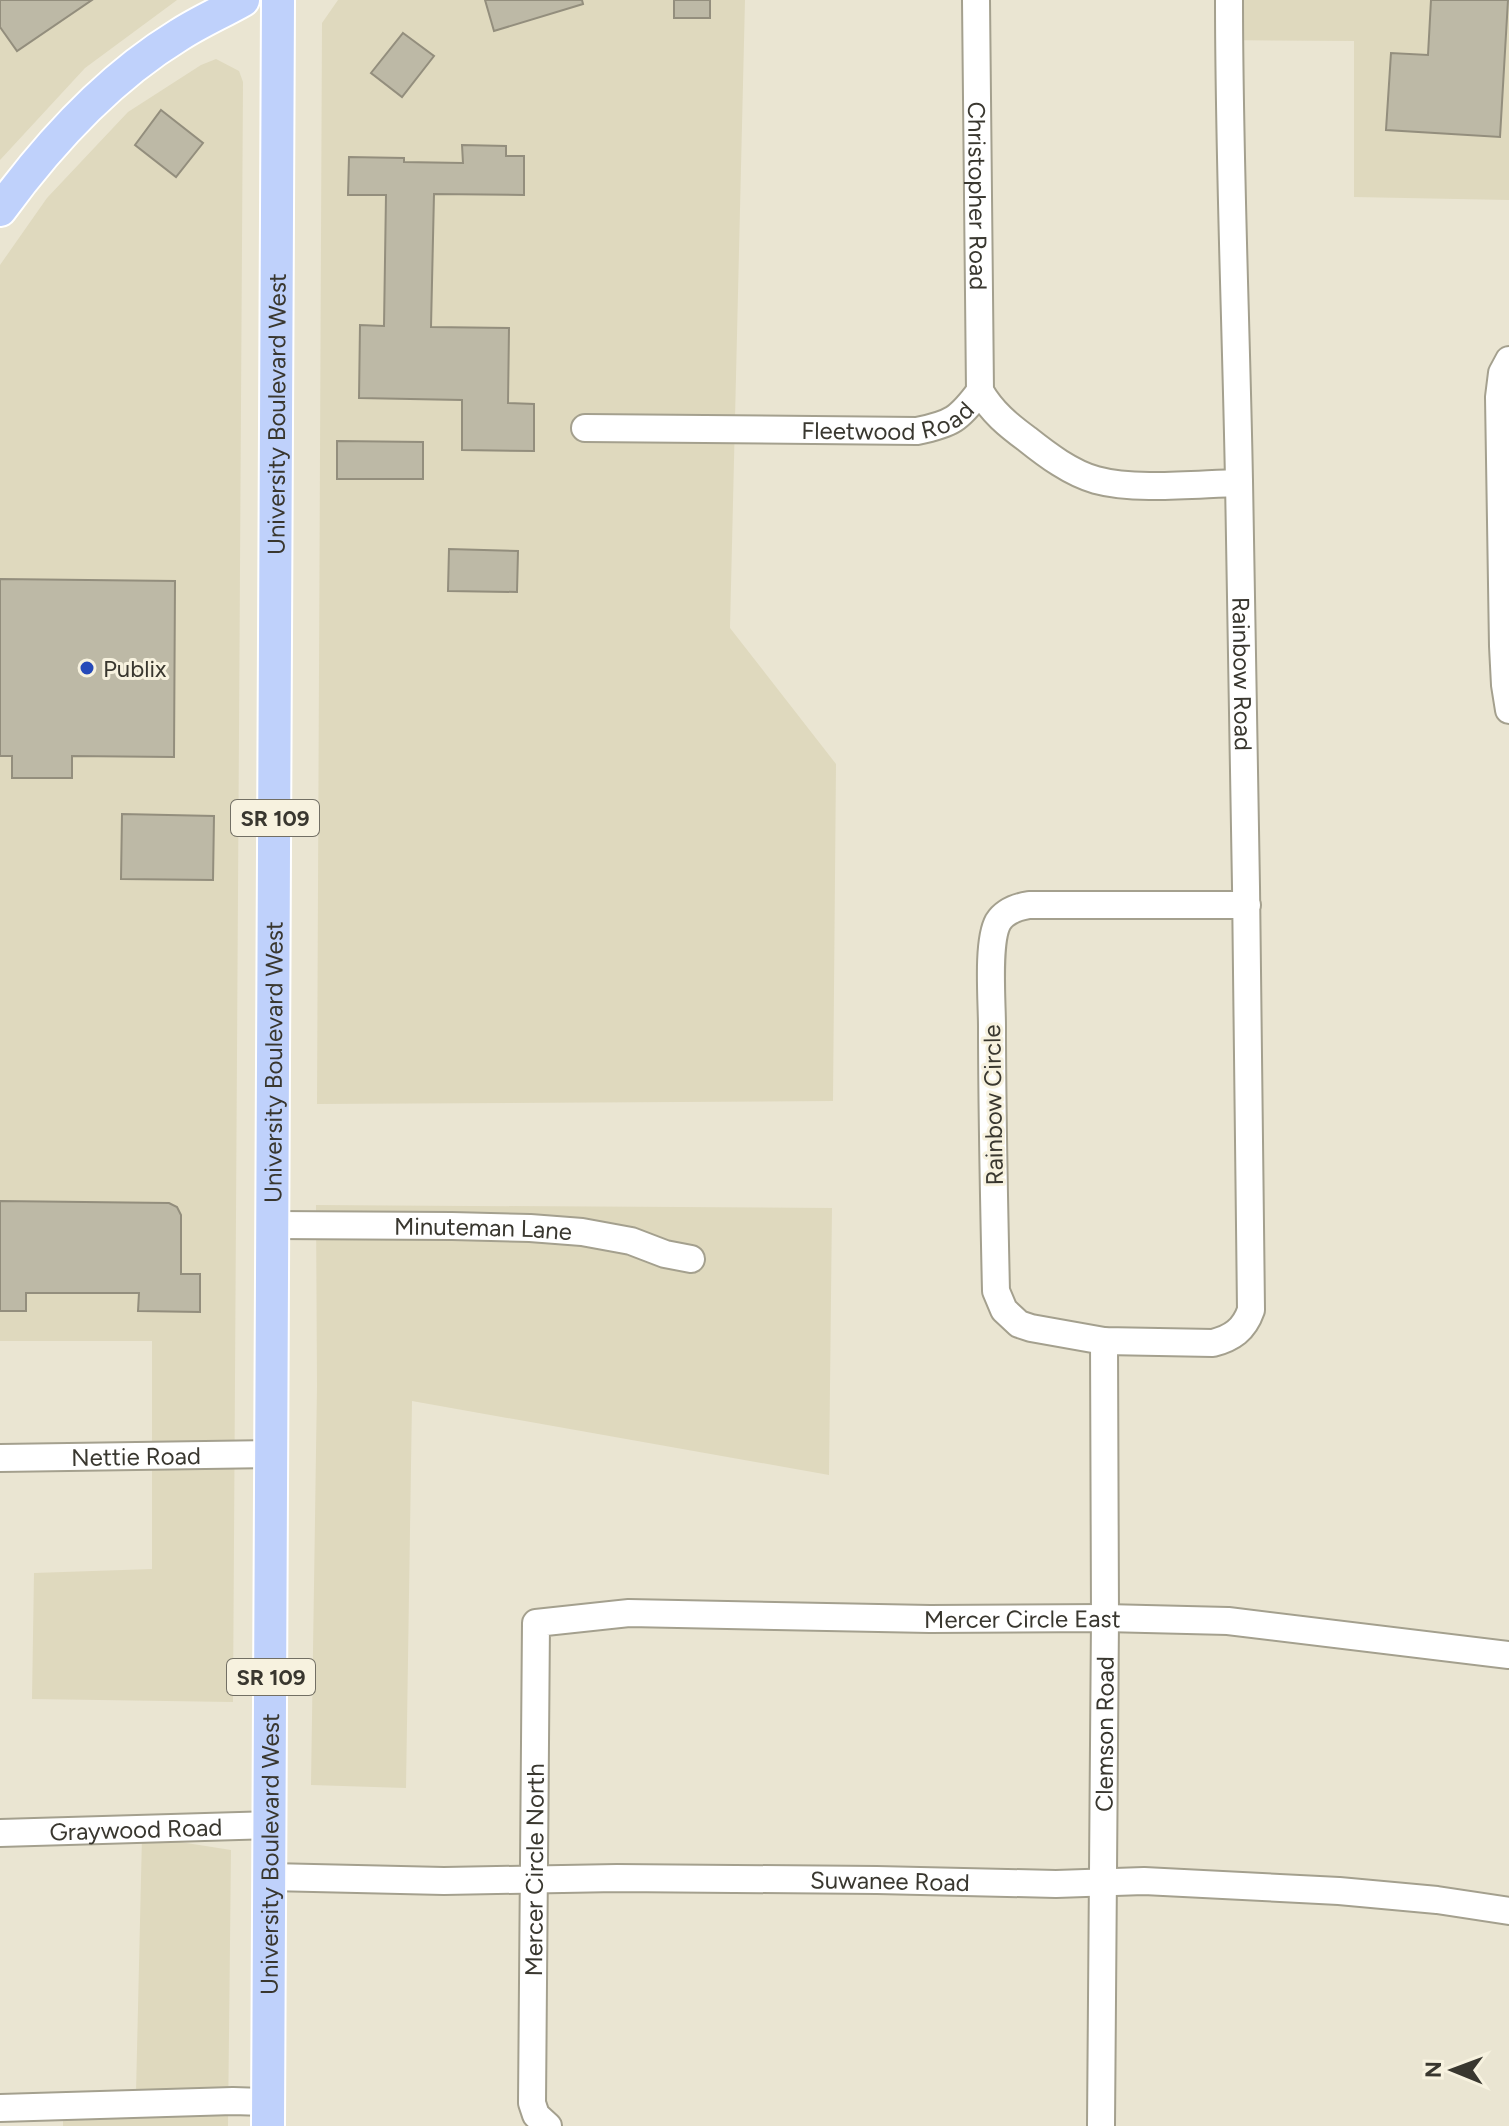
<svg xmlns="http://www.w3.org/2000/svg" width="1509" height="2126" viewBox="0 0 1509 2126" font-family="Figtree,sans-serif">
<style>
.built{fill:#dfd9be}
.building{fill:#bdb9a6;stroke:#938e7d;stroke-width:2}
.lines{fill:none;stroke-linecap:round;stroke-linejoin:round}
.minor-casing{stroke:#a4a08e;stroke-width:30}
.major-casing{stroke:#fff;stroke-width:36}
.minor{stroke:#fff;stroke-width:26}
.major{stroke:#bfd1fb;stroke-width:32}
.poi-dot{fill:#264ab9;stroke:#f7f2df;stroke-width:3}
.labels{text-anchor:middle;dominant-baseline:central;stroke-width:6;stroke-linejoin:round;paint-order:stroke}
.shield{fill:#f7f2df;stroke:#726f64;stroke-width:2}
.shield-label{font-size:22px;font-weight:bold;fill:#39372f}
.street-label{font-size:24px;fill:#39372f;stroke:#f7f2df}
.poi-label{font-size:24px;fill:#39372f;stroke:#f7f2df;text-anchor:start}
</style>
<rect width="100%" height="100%" fill="#eae5d2"/>
<g class="built">
<path d="M 0,0 L 177,0 L 85,68 L 0,160 Z"/>
<path d="M 338,0 L 745,0 L 730,628 L 836,764 L 833,1101 L 317,1104 L 322,23 Z"/>
<path d="M 1218,0 L 1509,0 L 1509,200 L 1354,197 L 1354,41 L 1218,40 Z"/>
<path d="M 216,59 L 239,71 L 243,82 L 233,1702 L 32,1699 L 34,1573 L 152,1569 L 152,1341 L 0,1341 L 0,265 L 47,198 L 128,112 L 201,65 Z"/>
<path d="M 316,1205 L 832,1208 L 829,1475 L 412,1401 L 406,1788 L 311,1785 L 317,1386 Z"/>
<path d="M 142,1836 L 231,1850 L 228,2126 L 63,2126 L 63,2092 L 136,2093 Z"/>
</g>
<g class="building">
<path d="M 0,0 L 92,0 L 17,51 L 0,27 Z"/>
<path d="M 485,0 L 582,0 L 583,4 L 494,31 Z"/>
<rect x="674" y="0" width="36" height="18"/>
<path d="M 1431,0 L 1508,0 L 1500,137 L 1386,130 L 1391,53 L 1428,55 Z"/>
<path d="M 403,33 L 434,56 L 402,97 L 371,73 Z"/>
<path d="M 161,110 L 203,143 L 176,177 L 135,145 Z"/>
<path d="M 462,145 L 506,146 L 506,156 L 524,156 L 524,195 L 434,194 L 431,327 L 509,328 L 508,403 L 534,404 L 534,451 L 462,450 L 462,400 L 359,398 L 360,325 L 384,326 L 386,195 L 348,195 L 349,157 L 404,158 L 404,162 L 463,163 Z"/>
<path d="M 337,441 L 423,442 L 423,479 L 337,479 Z"/>
<path d="M 449,549 L 518,551 L 517,592 L 448,591 Z"/>
<path d="M 0,579 L 175,581 L 174,757 L 72,756 L 72,778 L 12,778 L 12,756 L 0,756 Z"/>
<path d="M 122,814 L 214,816 L 213,880 L 121,879 Z"/>
<path d="M 0,1201 L 169,1203 L 177,1207 L 181,1215 L 181,1274 L 200,1274 L 200,1312 L 138,1311 L 139,1293 L 26,1293 L 26,1311 L 0,1311 Z"/>
</g>
<g class="lines">
<defs>
<g id="minor">
<path id="s1" d="M 976,0 L 980,391 C 992,412 1008,425 1027,439 C 1047,455 1071,473 1096,480 C 1136,491 1197,484 1239,483"/>
<path id="s2" d="M 1229,0 C 1229,160 1236,320 1239,481 C 1245,757 1248,1034 1251,1310 C 1244,1330 1232,1338 1213,1343 L 1104,1341 L 1031,1328 L 1019,1324 L 1004,1310 L 996,1291 C 994,1202 992,1114 992,1026 C 992,1002 987,942 998,922 C 1005,911 1017,907 1029,905 L 1247,905"/>
<path d="M 1509,360 L 1502,373 L 1499,397 L 1503,646 L 1505,685 L 1509,710"/>
<path id="s3" d="M 585,428 L 917,431 C 952,424 959,419 980,391"/>
<path id="s4" d="M 273,1225 L 452,1226 L 530,1228 L 582,1232 L 631,1241 L 665,1254 L 691,1259"/>
<path id="s5" d="M 0,1458 L 272,1454"/>
<path id="s6" d="M 0,1833 L 271,1825"/>
<path id="s7" d="M 270,1877 L 444,1881 L 617,1878 L 877,1880 L 1056,1884 L 1144,1881 L 1339,1891 L 1437,1900 L 1509,1911"/>
<path d="M 0,2108 L 233,2101 L 268,2102"/>
<path id="s8" d="M 548,2126 L 536,2115 L 532,2103 L 536,1623 L 629,1613 L 930,1619 L 1105,1618 L 1228,1621 L 1509,1655"/>
<path id="s9" d="M 1101,2126 L 1105,1618 L 1104,1341"/>
</g>
<g id="major">
<path d="M 0,210 C 49,143 107,79 179,35 C 199,22 222,12 243,0"/>
<path id="s10" d="M 268,2126 L 278,0"/>
</g>
</defs>
<use href="#minor" class="minor-casing"/>
<use href="#major" class="major-casing"/>
<use href="#minor" class="minor"/>
<use href="#major" class="major"/>
</g>
<circle class="poi-dot" cx="87" cy="668" r="8"/>
<g class="labels">
<g class="shield">
<rect x="231" y="800" width="88" height="36" rx="6"/>
<rect x="227" y="1659" width="88" height="36" rx="6"/>
</g>
<g class="shield-label">
<text x="275" y="818">SR 109</text>
<text x="271" y="1677">SR 109</text>
</g>
<g class="street-label">
<text stroke="none"><textPath href="#s1" startOffset="196">Christopher Road</textPath></text>
<text stroke="none"><textPath href="#s3" startOffset="304">Fleetwood Road</textPath></text>
<text stroke="none"><textPath href="#s10" startOffset="1712">University Boulevard West</textPath></text>
<text stroke="none"><textPath href="#s2" startOffset="674">Rainbow Road</textPath></text>
<text stroke="none"><textPath href="#s10" startOffset="1064">University Boulevard West</textPath></text>
<text transform="translate(993 1105) rotate(-91)">Rainbow Circle</text>
<text stroke="none"><textPath href="#s4" startOffset="210">Minuteman Lane</textPath></text>
<text stroke="none"><textPath href="#s5" startOffset="136">Nettie Road</textPath></text>
<text stroke="none"><textPath href="#s8" startOffset="996">Mercer Circle East</textPath></text>
<text stroke="none"><textPath href="#s9" startOffset="392">Clemson Road</textPath></text>
<text stroke="none"><textPath href="#s6" startOffset="136">Graywood Road</textPath></text>
<text stroke="none"><textPath href="#s10" startOffset="272">University Boulevard West</textPath></text>
<text stroke="none"><textPath href="#s8" startOffset="262">Mercer Circle North</textPath></text>
<text stroke="none"><textPath href="#s7" startOffset="620">Suwanee Road</textPath></text>
</g>
<g class="poi-label">
<text x="103" y="668">Publix</text>
</g>
</g>
<g transform="translate(1453 2070) rotate(271)" stroke="#f7f2df" stroke-width="6" paint-order="stroke">
<path d="M0-6L14 30L0 20L-14 30Z" fill="#39372f"/>
<text y="-12" font-size="22" font-weight="bold" text-anchor="middle" fill="#39372f">N</text>
</g>
</svg>
